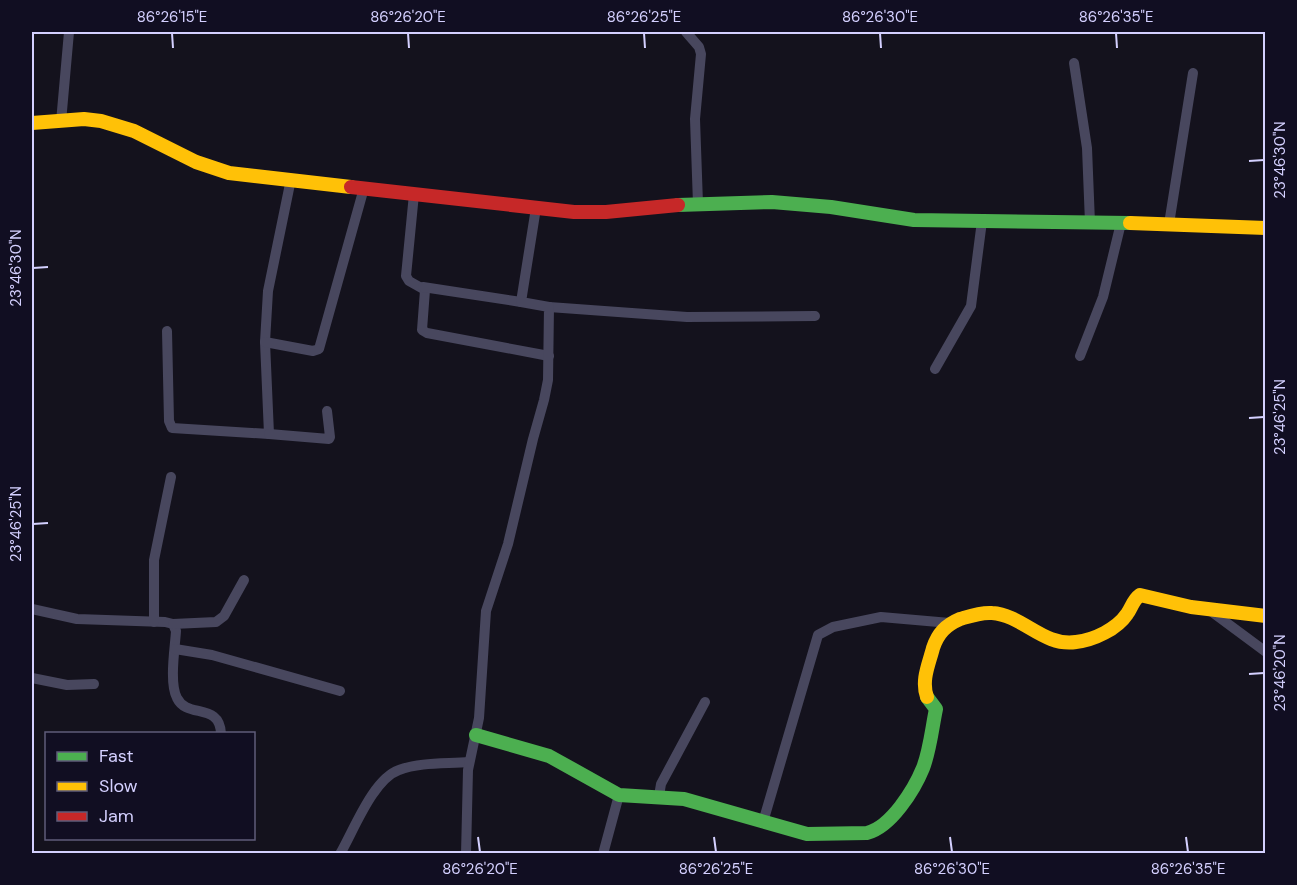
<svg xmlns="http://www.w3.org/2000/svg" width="1297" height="885" viewBox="0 0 1297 885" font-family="'DM Sans',sans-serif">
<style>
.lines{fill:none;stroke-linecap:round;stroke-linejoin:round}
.street{stroke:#48475e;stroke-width:10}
.fast{stroke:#4caf50;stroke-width:14}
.slow{stroke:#ffc107;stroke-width:14}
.jam{stroke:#c62828;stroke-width:14}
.ticks{fill:none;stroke:#d4d0ff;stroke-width:2}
.neatline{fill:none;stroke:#d4d0ff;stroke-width:2}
.ticks-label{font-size:15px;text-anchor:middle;fill:#d4d0ff}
</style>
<rect width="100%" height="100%" fill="#14121d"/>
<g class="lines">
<g class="street">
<path d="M 686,32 L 699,47 L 701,54 L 695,119 L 698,204"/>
<path d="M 1074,63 L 1087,148 L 1090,223"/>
<path d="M 61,122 L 69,32"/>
<path d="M 414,194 L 406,276 L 409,281 L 425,290 L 422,330 L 427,333 L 549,356"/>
<path d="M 1169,224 L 1193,73"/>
<path d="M 423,287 L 521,302"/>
<path d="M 549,307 L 687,317 L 815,316"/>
<path d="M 167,331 L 169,421 L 172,428 L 269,434 L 265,342 L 268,291 L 291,179"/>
<path d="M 265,342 L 313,351 L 319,349 L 364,188"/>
<path d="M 1080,356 L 1103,297 L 1121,223"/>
<path d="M 935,369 L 971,306 L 982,221"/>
<path d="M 269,434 L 329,439 L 330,437 L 327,411"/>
<path d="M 32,609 L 77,619 L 165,622 L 173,624 L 176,631 C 175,648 169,683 177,698 C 187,719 220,702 221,734"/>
<path d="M 1208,609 L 1266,652"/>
<path d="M 154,622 L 154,560 L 171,477"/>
<path d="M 173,624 L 216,622 L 224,616 L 244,580"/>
<path d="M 175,649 L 212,655 L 340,691"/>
<path d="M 32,678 L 67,685 L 94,684"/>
<path d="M 659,796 L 661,784 L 705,702"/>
<path d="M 763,822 L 818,635 L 833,627 L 881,617 L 950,623"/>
<path d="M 340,854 C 354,830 373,779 399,770 C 420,762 447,764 469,762"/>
<path d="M 466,854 L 468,770 L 479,718 L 486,611 L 508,544 L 533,439 L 544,400 L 548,380 L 549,307 L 521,302 L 536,208"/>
<path d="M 603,854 L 619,795"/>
</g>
<g class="fast">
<path d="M 678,205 L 772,202 L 831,207 L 914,220 L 1130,223"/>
<path d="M 476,735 L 549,756 L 619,795 L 684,799 L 807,834 L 867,833 C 891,827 914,790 923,768 C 930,750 932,728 936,709 L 927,697"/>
</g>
<g class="slow">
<path d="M 32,123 L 84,119 L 101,121 L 134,131 L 196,162 L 229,173 L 351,187"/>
<path d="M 1130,223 L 1266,228"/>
<path d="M 927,697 C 921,680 929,664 933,648 C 938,633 946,625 960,619 C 970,616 981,612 992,613 C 1023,615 1043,647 1076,642 C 1094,640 1117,629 1127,614 C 1132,607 1133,600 1140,595 L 1191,607 L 1266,616"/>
</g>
<path class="jam" d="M 351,187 L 574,212 L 606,212 L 678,205"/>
</g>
<path class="ticks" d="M 172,33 L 173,48M 408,33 L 409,48M 644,33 L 645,48M 880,33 L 881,48M 1116,33 L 1117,48M 1249,161 L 1264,160M 33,268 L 48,267M 1249,418 L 1264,417M 33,524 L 48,523M 1249,674 L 1264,673M 478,837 L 480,852M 714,837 L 716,852M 950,837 L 952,852M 1186,837 L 1188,852"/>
<rect width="1297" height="885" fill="none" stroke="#110e22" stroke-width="66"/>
<rect x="45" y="732" width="210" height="108" fill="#110e22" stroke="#5f5c7a" stroke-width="1.5"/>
<rect x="57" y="752" width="30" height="9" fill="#4caf50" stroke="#5f5c7a" stroke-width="1.5"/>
<text x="99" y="762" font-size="18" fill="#d4d0ff">Fast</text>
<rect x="57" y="782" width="30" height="9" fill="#ffc107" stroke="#5f5c7a" stroke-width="1.5"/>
<text x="99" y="792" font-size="18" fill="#d4d0ff">Slow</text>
<rect x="57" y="812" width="30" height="9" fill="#c62828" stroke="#5f5c7a" stroke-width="1.5"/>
<text x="99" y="822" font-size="18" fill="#d4d0ff">Jam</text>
<rect x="33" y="33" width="1231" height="819" class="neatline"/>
<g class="ticks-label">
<text x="172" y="22">86°26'15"E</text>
<text x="408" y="22">86°26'20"E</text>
<text x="644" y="22">86°26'25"E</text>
<text x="880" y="22">86°26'30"E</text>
<text x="1116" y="22">86°26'35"E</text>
<text transform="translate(1280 160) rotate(-90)" y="5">23°46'30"N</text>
<text transform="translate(16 268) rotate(-90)" y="5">23°46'30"N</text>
<text transform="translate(1280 417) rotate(-90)" y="5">23°46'25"N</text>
<text transform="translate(16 524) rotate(-90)" y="5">23°46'25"N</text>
<text transform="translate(1280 673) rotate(-90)" y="5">23°46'20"N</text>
<text x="480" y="874">86°26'20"E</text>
<text x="716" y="874">86°26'25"E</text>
<text x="952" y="874">86°26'30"E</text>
<text x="1188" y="874">86°26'35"E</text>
</g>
</svg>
